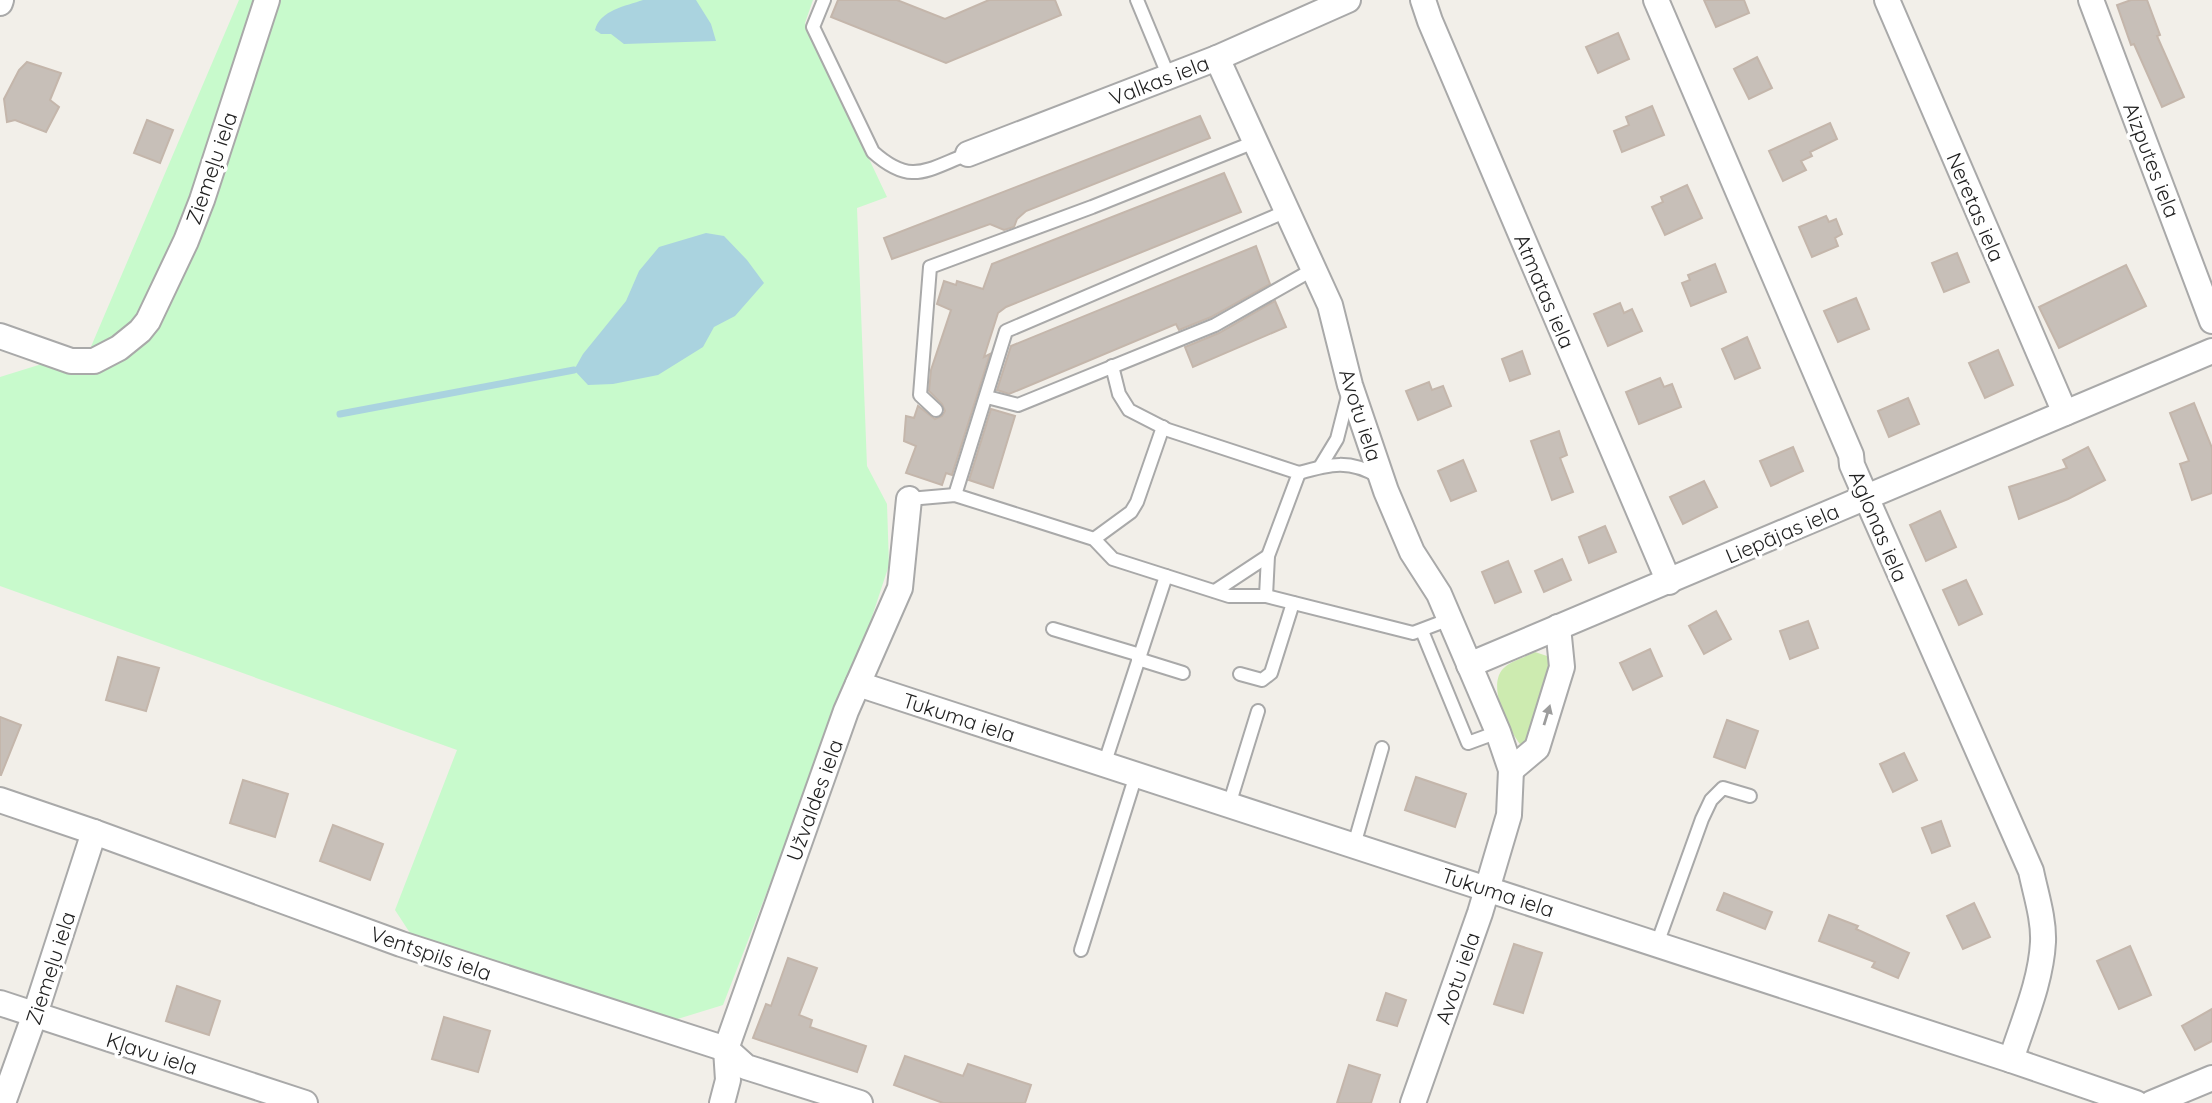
<svg xmlns="http://www.w3.org/2000/svg" width="2212" height="1103" viewBox="0 0 2212 1103" font-family="Quicksand,sans-serif">
<style>
.grass{fill:#cdebb0}
.park{fill:#c8facc}
.water{fill:#aad3df}
.lines{fill:none;stroke-linecap:round;stroke-linejoin:round}
.stream{stroke:#aad3df;stroke-width:7}
.building{fill:#c7bfb8;stroke:#c4b6ab;stroke-width:2}
.lane-casing{stroke:#a9a9a9;stroke-width:16}
.street-casing{stroke:#a9a9a9;stroke-width:28}
.lane{stroke:#fff;stroke-width:12}
.street{stroke:#fff;stroke-width:24}
.oneway{fill:#9c9c9c}
.labels{text-anchor:middle;dominant-baseline:central;stroke-width:7;stroke-linejoin:round;paint-order:stroke}
.street-label{font-size:21px;fill:#222;stroke:#fff}
</style>
<rect width="100%" height="100%" fill="#f2efe9"/>
<path class="grass" d="M 1535,652 L 1547,656 L 1551,667 L 1527,742 L 1520,744 C 1508,728 1485,683 1505,667 C 1513,660 1526,657 1535,652 Z"/>
<path class="park" d="M 239,0 L 813,0 L 805,23 L 887,197 L 857,208 L 867,466 L 887,504 L 889,565 L 867,632 L 836,700 L 775,871 L 723,1005 L 671,1021 L 412,936 L 395,910 L 457,750 L 0,586 L 0,377 L 90,349 Z"/>
<g class="water">
<path d="M 643,0 L 696,0 L 711,24 L 716,41 L 624,44 L 611,34 L 601,34 L 595,30 C 600,10 626,6 643,0 Z"/>
<path d="M 706,233 L 724,236 L 747,260 L 764,283 L 735,316 L 714,327 L 703,347 L 658,375 L 613,384 L 588,385 L 574,370 L 583,354 L 626,301 L 639,271 L 659,247 Z"/>
</g>
<g class="lines">
<path class="stream" d="M 340,414 L 574,370"/>
</g>
<g class="building">
<path d="M 838,0 L 897,0 L 945,19 L 989,0 L 1055,0 L 1061,15 L 946,63 L 831,17 Z"/>
<path d="M 1704,0 L 1744,0 L 1749,13 L 1716,27 Z"/>
<path d="M 2131,0 L 2147,0 L 2160,35 L 2157,36 L 2184,97 L 2162,107 L 2134,44 L 2131,45 L 2117,5 Z"/>
<path d="M 1618,33 L 1629,59 L 1598,73 L 1586,47 Z"/>
<path d="M 1757,57 L 1772,88 L 1749,99 L 1734,69 Z"/>
<path d="M 27,62 L 61,73 L 50,100 L 59,107 L 46,132 L 15,120 L 7,122 L 4,99 L 19,70 Z"/>
<path d="M 1652,106 L 1664,135 L 1622,152 L 1614,131 L 1629,125 L 1626,117 Z"/>
<path d="M 1200,116 L 1210,138 L 1026,211 L 1017,219 L 1014,227 L 1004,230 L 990,224 L 892,259 L 884,238 Z"/>
<path d="M 147,120 L 173,130 L 160,163 L 134,153 Z"/>
<path d="M 1830,123 L 1837,139 L 1810,152 L 1812,156 L 1801,161 L 1806,170 L 1783,181 L 1769,151 Z"/>
<path d="M 1224,173 L 1241,212 L 1006,307 L 998,313 L 984,357 L 990,354 L 952,475 L 946,473 L 942,485 L 906,473 L 916,446 L 904,441 L 906,416 L 914,418 L 918,406 L 935,419 L 942,416 L 945,411 L 942,404 L 929,391 L 931,370 L 951,310 L 937,304 L 944,281 L 956,285 L 957,281 L 983,289 L 992,264 Z"/>
<path d="M 1687,185 L 1702,218 L 1665,235 L 1652,207 L 1663,202 L 1661,197 Z"/>
<path d="M 1826,216 L 1829,222 L 1836,219 L 1842,234 L 1835,238 L 1838,246 L 1812,257 L 1799,227 Z"/>
<path d="M 1256,246 L 1270,284 L 1211,317 L 1179,330 L 1176,324 L 1009,394 L 997,390 L 1011,346 Z"/>
<path d="M 1957,253 L 1969,282 L 1944,292 L 1932,263 Z"/>
<path d="M 1715,264 L 1726,292 L 1691,306 L 1682,283 L 1690,280 L 1688,275 Z"/>
<path d="M 2126,265 L 2146,306 L 2059,348 L 2039,307 Z"/>
<path d="M 1856,298 L 1869,329 L 1838,342 L 1824,311 Z"/>
<path d="M 1275,301 L 1286,327 L 1193,367 L 1185,347 L 1219,333 Z"/>
<path d="M 1620,303 L 1624,313 L 1632,309 L 1642,331 L 1608,346 L 1594,314 Z"/>
<path d="M 1747,337 L 1760,368 L 1735,379 L 1722,349 Z"/>
<path d="M 1998,350 L 2013,385 L 1985,398 L 1969,363 Z"/>
<path d="M 1522,351 L 1530,374 L 1510,381 L 1502,359 Z"/>
<path d="M 1660,378 L 1664,387 L 1672,384 L 1681,407 L 1639,424 L 1626,392 Z"/>
<path d="M 1429,382 L 1432,390 L 1443,386 L 1451,406 L 1418,420 L 1406,391 Z"/>
<path d="M 1908,398 L 1919,424 L 1889,437 L 1878,411 Z"/>
<path d="M 2194,403 L 2212,448 L 2212,493 L 2192,500 L 2180,464 L 2189,461 L 2170,413 Z"/>
<path d="M 991,409 L 1015,416 L 993,488 L 969,480 Z"/>
<path d="M 1559,431 L 1567,455 L 1560,458 L 1573,492 L 1552,500 L 1531,441 Z"/>
<path d="M 1793,447 L 1803,471 L 1771,486 L 1760,461 Z"/>
<path d="M 2088,447 L 2105,480 L 2068,499 L 2019,519 L 2009,487 L 2067,468 L 2063,460 Z"/>
<path d="M 1463,460 L 1476,491 L 1451,501 L 1438,471 Z"/>
<path d="M 1704,481 L 1717,507 L 1683,524 L 1670,497 Z"/>
<path d="M 1940,511 L 1956,547 L 1926,561 L 1910,525 Z"/>
<path d="M 1605,526 L 1616,552 L 1589,563 L 1579,537 Z"/>
<path d="M 1562,559 L 1571,580 L 1544,592 L 1535,571 Z"/>
<path d="M 1508,561 L 1521,592 L 1495,603 L 1482,572 Z"/>
<path d="M 1966,580 L 1982,614 L 1959,625 L 1943,590 Z"/>
<path d="M 1716,611 L 1731,639 L 1704,654 L 1689,626 Z"/>
<path d="M 1808,621 L 1818,648 L 1790,659 L 1780,631 Z"/>
<path d="M 1650,649 L 1662,676 L 1633,690 L 1620,663 Z"/>
<path d="M 118,657 L 159,668 L 146,711 L 106,700 Z"/>
<path d="M 0,717 L 21,725 L 1,775 L 0,775 Z"/>
<path d="M 1727,720 L 1758,731 L 1745,768 L 1714,757 Z"/>
<path d="M 1904,753 L 1917,780 L 1893,792 L 1880,764 Z"/>
<path d="M 1416,777 L 1466,794 L 1455,827 L 1405,810 Z"/>
<path d="M 243,780 L 288,794 L 275,837 L 230,823 Z"/>
<path d="M 1941,821 L 1950,846 L 1932,853 L 1922,828 Z"/>
<path d="M 333,825 L 383,844 L 370,880 L 320,861 Z"/>
<path d="M 1724,893 L 1772,912 L 1765,929 L 1717,910 Z"/>
<path d="M 1974,903 L 1990,937 L 1963,949 L 1947,916 Z"/>
<path d="M 1829,915 L 1858,926 L 1856,929 L 1909,953 L 1898,978 L 1872,967 L 1875,962 L 1819,941 Z"/>
<path d="M 1514,944 L 1542,953 L 1523,1013 L 1494,1004 Z"/>
<path d="M 2130,946 L 2151,995 L 2119,1009 L 2097,961 Z"/>
<path d="M 788,958 L 817,968 L 799,1015 L 812,1020 L 810,1027 L 866,1046 L 857,1072 L 753,1038 L 766,1004 L 771,1006 Z"/>
<path d="M 177,986 L 220,1001 L 209,1035 L 166,1021 Z"/>
<path d="M 1386,993 L 1406,1000 L 1397,1026 L 1377,1020 Z"/>
<path d="M 2212,1009 L 2212,1041 L 2195,1050 L 2182,1026 Z"/>
<path d="M 444,1017 L 490,1031 L 478,1072 L 432,1059 Z"/>
<path d="M 905,1056 L 963,1076 L 968,1064 L 1031,1085 L 1025,1103 L 943,1103 L 894,1085 Z"/>
<path d="M 1349,1065 L 1380,1075 L 1371,1103 L 1337,1103 Z"/>
</g>
<g class="lines">
<defs>
<g id="lane">
<path d="M 824,0 L 813,27 L 873,152 C 911,186 926,170 968,154"/>
<path d="M 1137,0 L 1169,77"/>
<path d="M 1112,366 L 1119,394 L 1129,410 L 1168,430 L 1299,473 L 1268,556 L 1266,596"/>
<path d="M 987,397 L 1018,405 L 1215,325 L 1312,270"/>
<path d="M 936,410 L 920,395 L 930,267 L 1092,207 L 1257,141"/>
<path d="M 1320,467 L 1337,439 L 1349,392"/>
<path d="M 1299,473 C 1330,464 1350,459 1379,477"/>
<path d="M 955,495 L 1006,331 L 1287,211"/>
<path d="M 909,499 L 955,495 L 1094,539 L 1113,559 L 1229,596 L 1266,596 L 1413,633 L 1450,619"/>
<path d="M 1094,539 L 1131,512 L 1137,502 L 1163,427"/>
<path d="M 1215,591 L 1268,556"/>
<path d="M 1053,629 L 1140,655"/>
<path d="M 1422,631 L 1468,743 L 1498,732"/>
<path d="M 1138,659 L 1183,673"/>
<path d="M 1240,674 L 1262,680 L 1271,673 L 1293,603"/>
<path d="M 1104,765 L 1166,576"/>
<path d="M 1229,805 L 1258,711"/>
<path d="M 1354,845 L 1382,748"/>
<path d="M 1657,944 L 1702,819 L 1711,800 L 1723,788 L 1750,796"/>
<path d="M 1081,950 L 1136,775"/>
</g>
<g id="street">
<path d="M 1423,0 L 1430,21 L 1669,582"/>
<path d="M 1656,0 L 1851,455 L 1852,465 L 1866,497 L 2031,871 C 2036,895 2044,919 2043,942 C 2041,982 2023,1022 2011,1060"/>
<path d="M 1887,0 L 2065,413"/>
<path d="M 2091,0 L 2212,321"/>
<path d="M 0,3 L 1,0"/>
<path d="M 1217,58 L 1330,305 L 1350,385 L 1386,491 L 1412,552 L 1439,594 L 1498,732 L 1511,770 L 1509,815 L 1480,913 L 1413,1103"/>
<path d="M 968,154 L 1217,58 L 1348,0"/>
<path d="M 0,336 L 71,361 L 94,361 L 119,348 L 140,331 L 148,321 L 186,241 L 202,200 L 267,0"/>
<path d="M 1469,665 L 2212,351"/>
<path d="M 858,684 L 2011,1060 L 2136,1103"/>
<path d="M 1511,770 L 1537,748 L 1562,667 L 1558,627"/>
<path d="M 0,800 L 94,832 L 401,944 L 726,1049 L 746,1067 L 860,1103"/>
<path d="M 0,1003 L 305,1103"/>
<path d="M 3,1103 L 35,1014 L 94,832"/>
<path d="M 722,1103 L 728,1080 L 726,1049 L 846,711 L 900,588 L 909,499"/>
<path d="M 2152,1103 L 2212,1078"/>
</g>
</defs>
<use href="#lane" class="lane-casing"/>
<use href="#street" class="street-casing"/>
<use href="#lane" class="lane"/>
<use href="#street" class="street"/>
</g>
<defs><path id="oneway-solid" d="M-6-.8H1V-3.2L6.5 0L1 3.2V.8H-6Z" transform="scale(1.75)"/></defs>
<use class="oneway" href="#oneway-solid" transform="translate(1547 715) rotate(-73)"/>
<g class="labels">
<g class="street-label">
<text transform="translate(1159 80) rotate(-21)">Valkas iela</text>
<text transform="translate(2152 160) rotate(69)">Aizputes iela</text>
<text transform="translate(211 168) rotate(-71)">Ziemeļu iela</text>
<text transform="translate(1976 207) rotate(67)">Neretas iela</text>
<text transform="translate(1545 291) rotate(67)">Atmatas iela</text>
<text transform="translate(1361 415) rotate(72)">Avotu iela</text>
<text transform="translate(1879 526) rotate(67)">Aglonas iela</text>
<text transform="translate(1782 533) rotate(-23)">Liepājas iela</text>
<text transform="translate(959 717) rotate(18)">Tukuma iela</text>
<text transform="translate(814 800) rotate(-70)">Užvaldes iela</text>
<text transform="translate(1498 892) rotate(18)">Tukuma iela</text>
<text transform="translate(431 953) rotate(19)">Ventspils iela</text>
<text transform="translate(50 968) rotate(-72)">Ziemeļu iela</text>
<text transform="translate(1457 978) rotate(-71)">Avotu iela</text>
<text transform="translate(152 1053) rotate(18)">Kļavu iela</text>
</g>
</g>
</svg>
